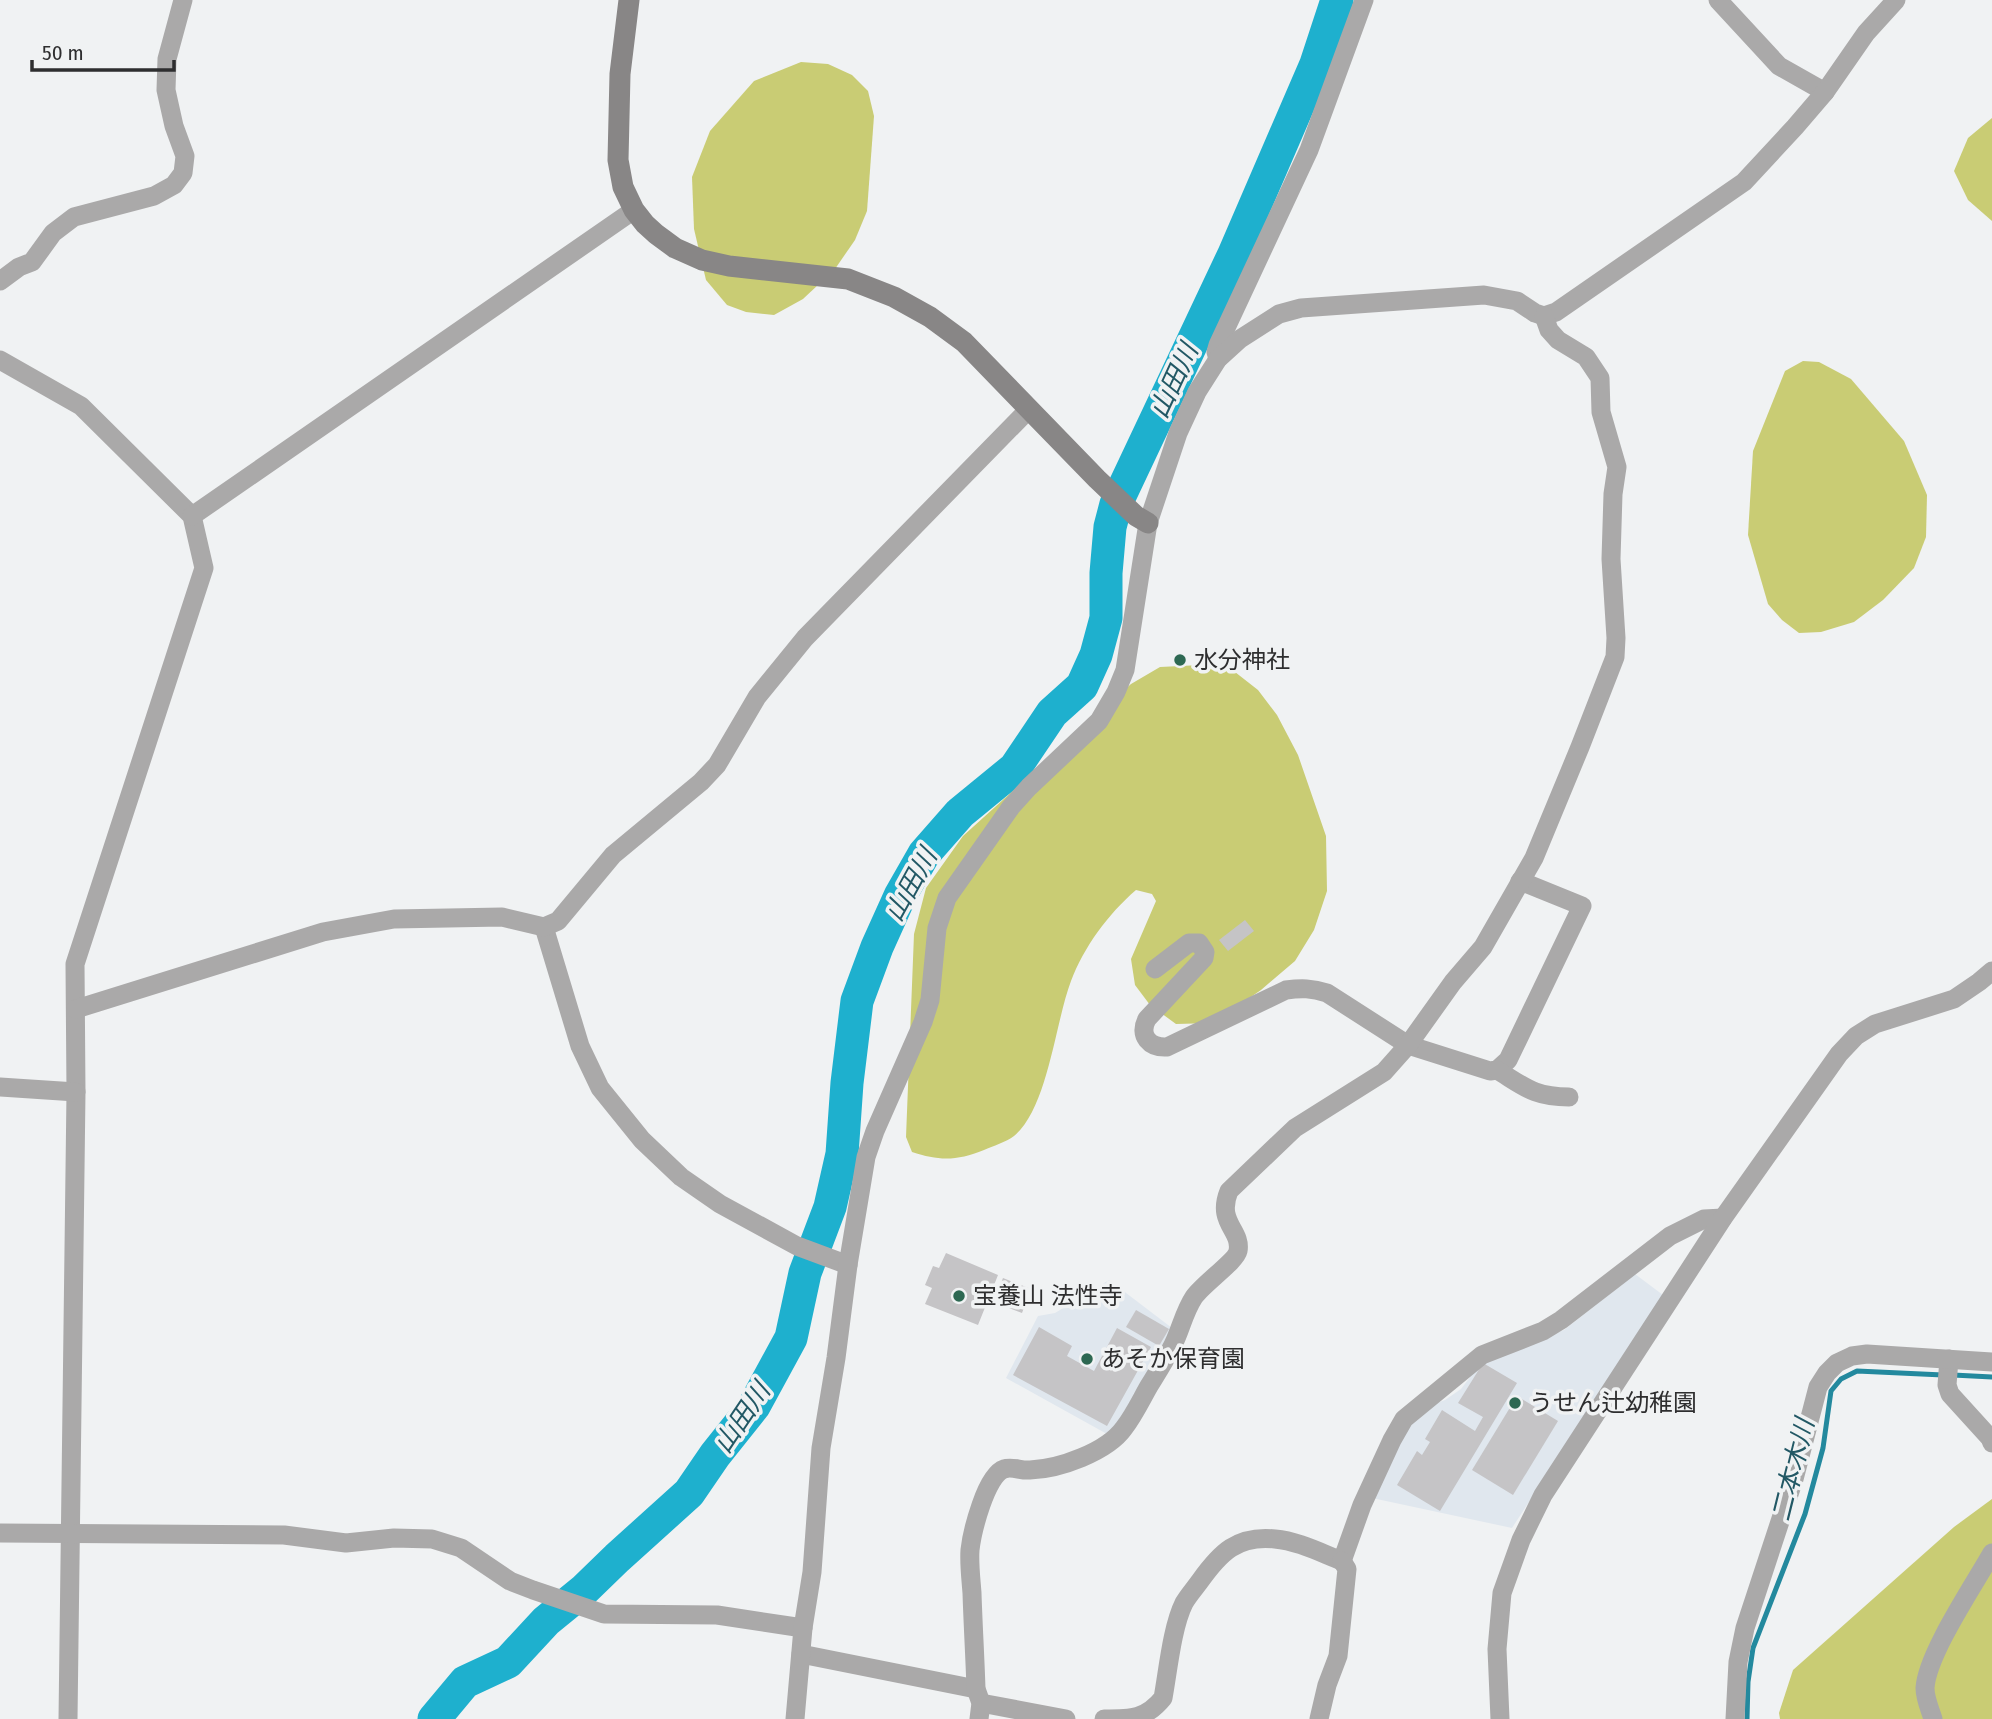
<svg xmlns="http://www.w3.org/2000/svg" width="1992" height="1719" viewBox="0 0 1992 1719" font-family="'Fira Sans Condensed','Noto Sans JP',sans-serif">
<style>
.built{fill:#e0e7ee}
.green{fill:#c9cc74}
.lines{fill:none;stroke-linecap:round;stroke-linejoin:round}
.stream{stroke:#23899e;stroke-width:5}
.river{stroke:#1eb0ce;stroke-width:33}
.building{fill:#c5c4c6}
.street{stroke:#aaa9a9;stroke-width:19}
.secondary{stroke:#888686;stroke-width:21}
.poi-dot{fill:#2d6852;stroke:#f0f2f3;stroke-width:2.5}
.labels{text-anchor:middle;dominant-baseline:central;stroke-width:7;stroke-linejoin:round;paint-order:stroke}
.poi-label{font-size:24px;fill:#2e2e2f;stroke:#f0f2f3;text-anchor:start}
.water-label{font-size:26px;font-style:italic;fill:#225865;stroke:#f0f2f3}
</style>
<rect width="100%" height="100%" fill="#f0f2f3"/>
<g class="built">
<path d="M 1635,1274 L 1663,1295 L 1512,1528 L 1372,1498 L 1402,1434 L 1429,1406 L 1445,1400 L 1461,1389 L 1481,1363 L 1564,1330 Z"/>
<path d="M 1109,1280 L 1172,1328 L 1169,1339 L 1115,1426 L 1107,1434 L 1006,1378 L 1038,1316 L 1055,1313 Z"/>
</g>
<g class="green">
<path d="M 801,62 L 828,64 L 852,75 L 868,91 L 874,116 L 867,211 L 855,240 L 835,269 L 803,299 L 774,315 L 746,312 L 727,305 L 706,280 L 694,229 L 692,177 L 710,131 L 754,81 Z"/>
<path d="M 1992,118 L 1992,221 L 1968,200 L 1954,171 L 1968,138 Z"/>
<path d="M 1803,361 L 1819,362 L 1851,379 L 1904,441 L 1927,495 L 1926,537 L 1914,568 L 1883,600 L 1854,622 L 1821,632 L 1799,633 L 1782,620 L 1768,604 L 1748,535 L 1753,451 L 1785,371 Z"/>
<path d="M 1201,665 L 1235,672 L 1258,690 L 1277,715 L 1298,755 L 1326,836 L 1327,891 L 1314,930 L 1295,961 L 1261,990 L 1213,1023 L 1176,1024 L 1150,1005 L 1135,985 L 1131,959 L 1156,901 L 1152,894 L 1136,890 C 1108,914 1084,947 1071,981 C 1055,1023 1048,1108 1014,1136 C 1006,1142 993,1146 984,1150 C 957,1161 939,1161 912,1152 L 906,1137 L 914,934 L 926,888 L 963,836 L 1131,684 L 1160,667 Z"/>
<path d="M 1992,1499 L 1992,1719 L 1780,1719 L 1779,1713 L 1793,1670 L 1954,1527 Z"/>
</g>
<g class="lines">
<g class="stream">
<path d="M 1953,1375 L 1992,1377"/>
<path d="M 1747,1719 L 1748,1682 L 1753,1648 L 1805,1514 L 1823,1448 L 1831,1391 L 1841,1379 L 1857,1371 L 1943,1375"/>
</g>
<path class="river" d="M 434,1719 L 465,1682 L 508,1662 L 546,1621 L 584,1590 L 617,1558 L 689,1493 L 715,1455 L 754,1406 L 791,1338 L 805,1273 L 830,1207 L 842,1154 L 847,1083 L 857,1001 L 877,947 L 900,896 L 924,854 L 960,813 L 1015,768 L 1052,713 L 1082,686 L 1096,655 L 1106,618 L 1106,573 L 1110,527 L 1116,504 L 1234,254 L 1316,64 L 1337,0"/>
</g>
<g class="building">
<path d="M 1245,920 L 1254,931 L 1228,951 L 1219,940 Z"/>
<path d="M 946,1253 L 998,1275 L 978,1325 L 925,1304 L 932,1288 L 925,1285 L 933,1266 L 939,1268 Z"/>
<path d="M 1003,1278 L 1031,1289 L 1022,1313 L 993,1302 Z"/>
<path d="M 1136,1310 L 1169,1329 L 1159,1346 L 1126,1327 Z"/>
<path d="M 1039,1327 L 1072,1346 L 1067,1356 L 1094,1371 L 1117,1328 L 1151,1347 L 1107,1426 L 1013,1375 Z"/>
<path d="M 1483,1363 L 1517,1383 L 1440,1511 L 1397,1485 L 1417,1451 L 1422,1455 L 1430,1442 L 1425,1439 L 1442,1410 L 1475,1431 L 1483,1417 L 1458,1403 Z"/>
<path d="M 1517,1396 L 1558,1421 L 1513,1495 L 1472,1470 Z"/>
</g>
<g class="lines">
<g class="street">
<path d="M 1718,0 L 1779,66 L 1825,92"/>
<path d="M 0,281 L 19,267 L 32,262 L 53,233 L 74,217 L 154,196 L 174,185 L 183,173 L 185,156 L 174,126 L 166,90 L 167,59 L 183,0"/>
<path d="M 1218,359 L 1216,352 L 1218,345 L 1309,150 L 1364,0"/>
<path d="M 0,360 L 81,406 L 192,516 L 204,568 L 75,964 L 76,1092 L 68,1719"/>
<path d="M 192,516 L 634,210"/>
<path d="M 544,927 L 580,1046 L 600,1088 L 642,1140 L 681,1177 L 720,1204 L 797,1246 L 848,1265"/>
<path d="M 1155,969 L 1189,943 L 1199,943 L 1205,952 L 1204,958 L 1147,1019 C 1138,1036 1150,1048 1167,1047 L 1286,990 C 1301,988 1312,988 1327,993 L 1408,1045 L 1490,1071 L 1497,1070 L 1508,1060 L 1582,906 L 1520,881"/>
<path d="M 76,1009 L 323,932 L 394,919 L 502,917 L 544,927 L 558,921 L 613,855 L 701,782 L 717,765 L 757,697 L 805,638 L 1029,409"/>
<path d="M 1497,1070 C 1525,1087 1534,1097 1569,1097"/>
<path d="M 0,1087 L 76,1092"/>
<path d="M 1949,1359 L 1947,1385 L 1950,1394 L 1990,1438 L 1992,1443"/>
<path d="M 0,1533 L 284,1535 L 346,1543 L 394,1538 L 432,1539 L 461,1548 L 510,1581 L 533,1590 L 604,1614 L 717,1615 L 803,1628"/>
<path d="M 801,1654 L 976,1689"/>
<path d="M 981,1703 L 1066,1719"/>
<path d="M 795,1719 L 803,1628 L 812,1572 L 821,1448 L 836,1358 L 848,1265 L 866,1157 L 875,1131 L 923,1022 L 930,1000 L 937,928 L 947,898 L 1011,807 L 1029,787 L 1099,721 L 1116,692 L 1125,670 L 1148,523 L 1178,433 L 1197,392 L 1218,359 L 1240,339 L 1279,314 L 1301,308 L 1484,295 L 1517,301 L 1535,313 L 1544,316 L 1556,312 L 1744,182 L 1795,127 L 1825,92 L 1866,33 L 1896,0"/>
<path d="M 979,1719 L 981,1703 L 976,1689 C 975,1657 973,1625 972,1593 C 971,1579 969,1564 970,1550 C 972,1532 986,1475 1004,1469 C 1012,1466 1021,1471 1030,1470 C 1059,1469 1107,1452 1124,1428 C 1134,1415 1141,1400 1149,1386 C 1157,1373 1166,1359 1173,1345 C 1181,1329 1184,1312 1194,1297 C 1203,1284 1236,1261 1238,1251 C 1242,1230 1216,1223 1229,1191 L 1295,1128 L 1384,1072 L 1408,1045 L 1453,982 L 1483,947 L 1534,858 L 1580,747 L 1615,657 L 1616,638 L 1611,559 L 1613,494 L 1617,467 L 1601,412 L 1600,378 L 1586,357 L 1558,340 L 1549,330 L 1544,316"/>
<path d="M 1104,1719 C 1132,1719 1146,1719 1163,1698 C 1168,1671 1172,1627 1184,1603 C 1188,1596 1195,1588 1200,1581 C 1220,1553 1237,1535 1275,1539 C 1298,1541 1321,1553 1342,1561 L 1362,1505 L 1392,1440 L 1404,1419 L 1482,1355 L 1543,1331 L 1561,1320 L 1670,1236 L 1704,1219 L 1723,1218"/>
<path d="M 1319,1719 L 1327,1685 L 1338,1656 L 1347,1569 L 1342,1561"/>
<path d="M 1500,1719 L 1497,1649 L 1502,1593 L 1521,1540 L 1543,1495 L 1723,1218 L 1839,1054 L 1856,1036 L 1875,1024 L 1954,999 L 1979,982 L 1992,971"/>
<path d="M 1735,1719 L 1738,1662 L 1745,1628 L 1794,1479 L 1818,1387 L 1827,1373 L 1837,1363 L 1852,1356 L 1867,1354 L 1992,1362"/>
<path d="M 1933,1719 C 1930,1709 1925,1699 1925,1688 C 1927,1654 1974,1585 1992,1553"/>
</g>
<path class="secondary" d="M 629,0 L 620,74 L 618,160 L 623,187 L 634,210 L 645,224 L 656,234 L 675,248 L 702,260 L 729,266 L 848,279 L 894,297 L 930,317 L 964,342 L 1097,479 L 1136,516 L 1148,523"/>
</g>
<g class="poi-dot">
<circle cx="1180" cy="660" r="7"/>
<circle cx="959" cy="1296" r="7"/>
<circle cx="1087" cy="1359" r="7"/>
<circle cx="1515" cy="1403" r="7"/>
</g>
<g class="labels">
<g class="poi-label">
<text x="1194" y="660">水分神社</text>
<text x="973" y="1296">宝養山 法性寺</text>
<text x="1101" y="1359">あそか保育園</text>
<text x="1529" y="1403">うせん辻幼稚園</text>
</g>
<g class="water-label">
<text transform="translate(1174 381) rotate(-65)">山田川</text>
<text transform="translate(911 885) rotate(-61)">山田川</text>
<text transform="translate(742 1418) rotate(-56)">山田川</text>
<text transform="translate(1793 1470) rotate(-76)">二本木川</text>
</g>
</g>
<path d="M32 60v10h142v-10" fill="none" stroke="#2e2e2f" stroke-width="3.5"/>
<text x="42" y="60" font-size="21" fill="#2e2e2f" stroke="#f0f2f3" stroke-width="5" paint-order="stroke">50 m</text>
</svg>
